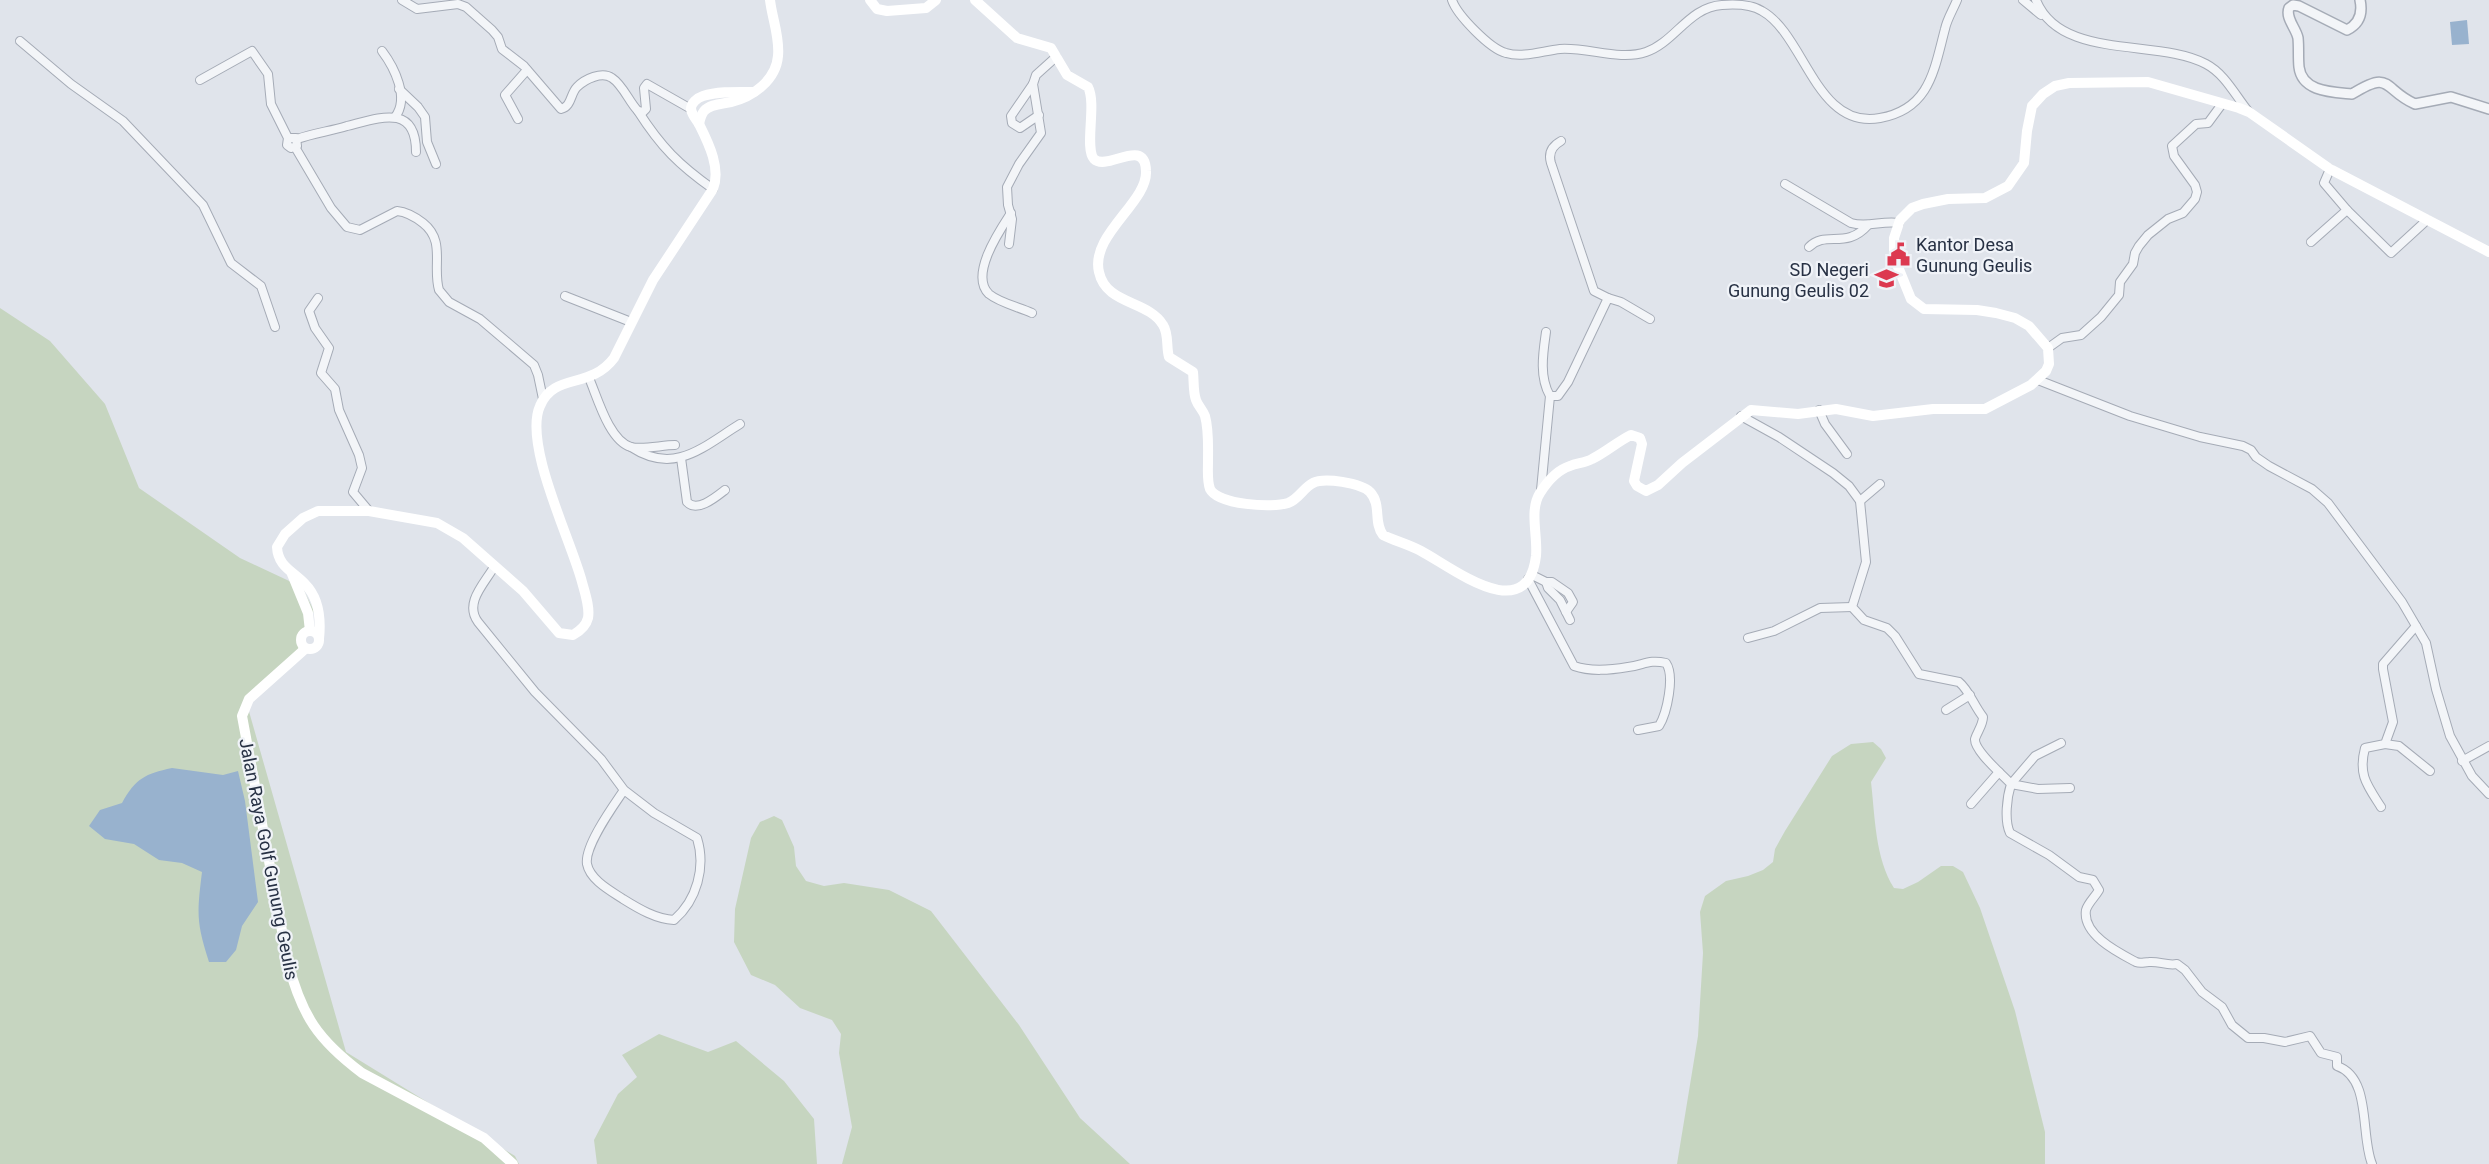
<svg xmlns="http://www.w3.org/2000/svg" width="2489" height="1164" viewBox="0 0 2489 1164" font-family="Roboto,sans-serif">
<style>
.green{fill:#c6d5c0}
.water{fill:#98b2ce}
.lines{fill:none;stroke-linecap:round;stroke-linejoin:round}
.minor-casing{stroke:#a5abb6;stroke-width:10}
.tertiary-casing{stroke:#a5abb6;stroke-width:12}
.minor{stroke:#f3f5f8;stroke-width:8}
.tertiary{stroke:#f3f5f8;stroke-width:9}
.secondary{stroke:#fff;stroke-width:10}
.labels{text-anchor:middle;dominant-baseline:central;stroke-width:4.5;stroke-linejoin:round;paint-order:stroke}
.poi-label{font-size:18px;fill:#273144;stroke:#f0f3f8;text-anchor:start}
.street-label{font-size:18px;fill:#273144;stroke:#f0f3f8}
</style>
<rect width="100%" height="100%" fill="#e0e4eb"/>
<g class="green">
<path d="M 0,308 L 50,341 L 105,404 L 139,488 L 240,558 L 302,587 L 314,611 L 298,649 L 246,701 L 346,1052 L 515,1156 L 519,1164 L 0,1164 Z"/>
<path d="M 1873,742 L 1881,749 L 1886,758 L 1871,782 C 1875,816 1875,858 1894,888 L 1903,889 L 1918,882 L 1941,866 L 1953,866 L 1963,872 L 1980,908 L 2015,1011 L 2045,1132 L 2045,1164 L 1677,1164 L 1698,1036 L 1703,953 L 1700,912 L 1705,896 L 1726,881 L 1748,876 L 1763,870 L 1773,862 L 1775,849 L 1785,831 L 1832,756 L 1851,744 Z"/>
<path d="M 774,816 L 782,820 L 794,847 L 796,866 L 806,881 L 824,886 L 844,883 L 889,890 L 931,911 L 1019,1025 L 1080,1118 L 1130,1164 L 842,1164 L 852,1127 L 839,1053 L 841,1034 L 832,1020 L 800,1008 L 775,985 L 751,975 L 734,942 L 735,909 L 751,838 L 760,822 Z"/>
<path d="M 659,1034 L 708,1052 L 736,1041 L 784,1081 L 814,1119 L 817,1164 L 597,1164 L 594,1140 L 618,1094 L 637,1077 L 622,1055 Z"/>
</g>
<g class="water">
<path d="M 2467,20 L 2469,44 L 2452,45 L 2450,22 Z"/>
<path d="M 172,768 L 223,775 L 238,771 L 245,801 L 258,902 L 242,926 L 236,950 L 226,962 L 209,962 C 196,922 197,913 202,872 L 182,863 L 159,860 L 134,844 L 105,839 L 89,826 L 100,810 L 122,803 C 136,778 145,774 172,768 Z"/>
</g>
<g class="lines">
<defs>
<g id="minor">
<path d="M 402,0 L 417,9 L 458,4 L 466,7 L 492,30 L 498,37 L 502,49 L 524,66 L 561,109 C 572,106 570,94 577,87 C 585,79 602,71 612,78 C 623,85 629,102 638,111 L 643,112 L 646,109 L 644,88 L 647,84 L 691,109"/>
<path d="M 1452,0 C 1457,15 1490,49 1506,53 C 1523,58 1542,51 1560,49 C 1588,47 1619,61 1646,52 C 1675,42 1689,7 1722,5 C 1735,4 1751,4 1762,11 C 1805,35 1816,130 1880,118 C 1930,109 1934,70 1945,29 C 1947,19 1953,10 1957,0"/>
<path d="M 2023,0 L 2041,15"/>
<path d="M 2036,0 C 2060,61 2158,38 2206,64 C 2225,74 2235,95 2248,111"/>
<path d="M 20,41 L 71,84 L 123,121 L 203,205 L 231,263 L 261,286 L 275,327"/>
<path d="M 382,51 C 394,67 410,98 395,117"/>
<path d="M 200,80 L 252,51 L 268,74 L 271,104 L 288,138 L 287,145 L 291,148 L 297,146 L 296,138 L 288,138"/>
<path d="M 1033,84 L 1011,116 L 1012,123 L 1020,128 L 1039,115"/>
<path d="M 399,89 L 418,107 L 425,117 L 427,142 L 436,164"/>
<path d="M 638,111 C 661,147 679,165 713,189"/>
<path d="M 518,119 L 505,95 L 527,70"/>
<path d="M 297,139 C 314,133 331,131 347,126 C 379,118 416,103 416,152"/>
<path d="M 1561,141 C 1552,146 1548,153 1551,163 L 1594,291 L 1608,298"/>
<path d="M 295,147 L 331,208 L 347,227 L 360,230 L 397,211 C 407,212 414,216 423,223 C 446,241 432,266 439,290 L 449,302 L 480,319 L 534,365 L 538,375 L 543,399"/>
<path d="M 2330,169 L 2324,183 L 2347,210 L 2391,253 L 2427,220"/>
<path d="M 1785,184 L 1851,223 C 1867,228 1883,220 1899,223"/>
<path d="M 1011,213 C 1000,230 969,275 989,294 C 1000,303 1019,307 1032,313"/>
<path d="M 2311,242 L 2347,210"/>
<path d="M 1009,244 L 1012,219 L 1008,205 L 1007,187 L 1019,164 L 1041,133 L 1033,84 L 1036,75 L 1056,57"/>
<path d="M 1809,247 C 1826,230 1846,250 1868,225"/>
<path d="M 565,296 L 631,322"/>
<path d="M 318,298 L 309,311 L 315,328 L 329,348 L 321,373 L 335,389 L 339,410 L 359,455 L 362,468 L 353,492 L 369,511"/>
<path d="M 2048,348 L 2062,338 L 2081,335 L 2101,317 L 2119,295 L 2120,282 L 2133,264 L 2135,253 L 2139,246 L 2148,235 L 2168,219 L 2183,213 L 2195,199 L 2197,192 L 2195,185 L 2174,156 L 2172,146 L 2196,124 L 2208,123 L 2222,104"/>
<path d="M 589,378 C 597,396 609,441 631,447 C 643,450 662,445 675,445"/>
<path d="M 2038,380 L 2130,416 L 2200,437 L 2243,446 L 2251,450 L 2256,457 L 2269,466 L 2312,489 L 2328,503 L 2402,602 L 2426,643 L 2436,689 L 2450,736 L 2472,776 L 2489,794"/>
<path d="M 1550,396 L 1558,396 L 1568,382 L 1608,298 L 1621,302 L 1650,319"/>
<path d="M 1819,410 L 1825,424 L 1847,454"/>
<path d="M 1741,416 L 1779,437 L 1833,473 L 1849,486 L 1860,501 L 1866,562 L 1852,607 L 1864,620 L 1887,628 L 1895,636 L 1919,674 L 1959,682 C 1969,690 1974,706 1983,717 C 1983,725 1977,732 1975,739 C 1974,751 2003,775 2011,784 C 2007,797 2004,820 2010,833 L 2049,855 L 2079,877 L 2093,880 L 2099,890 C 2095,897 2088,903 2086,910 C 2082,935 2119,953 2136,962 C 2141,964 2144,962 2149,962 C 2159,961 2167,966 2177,964 L 2185,970 L 2202,992 L 2222,1007 L 2232,1025 L 2248,1038 L 2264,1038 L 2285,1042 L 2310,1036 L 2321,1053 L 2337,1057 L 2337,1066 C 2372,1078 2360,1135 2372,1164"/>
<path d="M 631,447 C 675,476 704,446 740,424"/>
<path d="M 681,458 L 687,502 C 697,513 716,497 725,490"/>
<path d="M 1541,490 L 1550,396 C 1539,377 1543,353 1546,332"/>
<path d="M 1860,501 L 1880,484"/>
<path d="M 494,567 C 484,584 464,603 478,622 L 535,692 L 601,759 L 624,790 L 654,813 L 697,838 C 706,867 697,900 674,920 C 656,919 639,909 623,899 C 611,891 590,880 587,864 C 584,846 614,805 624,790"/>
<path d="M 1532,575 L 1546,582 L 1548,588 L 1560,600 L 1570,620"/>
<path d="M 1528,579 L 1574,666 C 1591,672 1610,670 1628,667 C 1644,665 1649,659 1666,663 C 1675,676 1667,713 1659,726 L 1638,730"/>
<path d="M 1546,582 L 1552,582 L 1568,593 L 1573,602 L 1566,612"/>
<path d="M 1748,638 L 1774,631 L 1820,608 L 1852,607"/>
<path d="M 1946,710 L 1970,695"/>
<path d="M 2061,743 L 2035,756 L 2011,784 L 2038,789 L 2070,788"/>
<path d="M 2385,744 L 2399,746 L 2430,771"/>
<path d="M 2462,761 L 2489,746"/>
<path d="M 1971,804 L 1999,772"/>
<path d="M 2381,807 C 2367,785 2358,775 2365,748 L 2385,744 L 2393,722 L 2383,669 L 2383,664 L 2416,626"/>
</g>
<path id="tertiary" d="M 2360,0 C 2363,14 2359,24 2347,30 L 2299,6 L 2293,5 L 2289,8 C 2285,18 2296,28 2298,38 C 2299,48 2298,57 2299,67 C 2302,92 2332,92 2352,94 C 2392,69 2382,89 2415,104 L 2451,97 L 2489,109"/>
</defs>
<use href="#minor" class="minor-casing"/>
<use href="#tertiary" class="tertiary-casing"/>
<use href="#minor" class="minor"/>
<use href="#tertiary" class="tertiary"/>
<g class="secondary">
<path d="M 870,0 L 877,9 L 887,11 L 926,8 L 936,0"/>
<path d="M 975,0 L 1017,38 L 1051,48 L 1067,75 L 1088,87 C 1097,104 1084,148 1094,159 C 1107,172 1145,136 1146,171 C 1148,202 1090,235 1099,272 C 1106,305 1148,300 1163,325 C 1169,334 1166,347 1169,357 L 1193,372 C 1194,381 1193,392 1196,400 C 1198,406 1203,410 1205,416 C 1209,430 1208,447 1208,462 C 1208,470 1207,481 1210,489 C 1218,505 1273,508 1288,503 C 1299,499 1303,488 1313,483 C 1324,477 1361,483 1370,492 C 1382,505 1373,522 1383,535 C 1395,541 1408,544 1421,551 C 1453,568 1527,628 1536,556 C 1538,536 1529,510 1540,493 C 1547,482 1557,470 1570,466 C 1577,463 1585,463 1592,459 C 1606,452 1617,442 1631,435 L 1640,438 L 1642,444 L 1634,481 L 1637,486 L 1646,491 L 1658,485 L 1682,463 L 1751,410 L 1798,414 L 1836,409 L 1873,416 L 1933,409 L 1985,409 L 2031,385 L 2046,371 L 2049,364 L 2048,348 L 2029,326 L 2015,318 L 1996,313 L 1977,310 L 1924,309 L 1911,299 L 1894,257 L 1894,238 L 1900,220 L 1912,208 L 1923,204 L 1948,199 L 1985,198 L 2008,186 L 2024,163 L 2027,131 L 2032,106 L 2043,94 L 2055,86 L 2069,83 L 2148,82 L 2239,108 L 2249,112 L 2330,169 L 2489,252"/>
<path d="M 699,124 C 700,119 701,115 704,111 C 710,104 722,104 731,102 C 753,97 776,80 778,56 C 780,37 772,18 770,0"/>
<path d="M 292,574 L 308,613 L 310,631"/>
<circle cx="310" cy="640" r="9"/>
<path d="M 319,639 C 321,620 319,598 305,584 C 293,571 278,567 277,547 L 285,534 L 303,518 L 318,511 L 369,511 L 437,523 L 463,538 L 523,591 L 559,633 L 573,635 C 580,631 586,626 588,618 C 590,607 585,593 582,582 C 571,540 523,444 540,406 C 554,372 590,390 614,358 L 653,280 L 713,189 C 721,169 709,144 700,126 C 698,121 692,116 691,109 C 691,103 697,98 703,96 C 718,91 738,92 754,92"/>
<path d="M 305,649 L 249,699 L 242,716 L 288,963 C 302,1016 318,1040 362,1073 L 484,1138 L 513,1164"/>
</g>
</g>
<defs>
<symbol id="civic-bare" viewBox="-9 -9 18 18"><path d="M-.6-6.5H3V-4.5H.6V-3L4-1V1h2V6H-6V1h2V-1L-.6-3ZM-1.2 2.5V6h2.4V2.5Z" fill="#dc3950" stroke="#f0f3f8" stroke-width="2.5" paint-order="stroke"/></symbol>
<symbol id="school-bare" viewBox="-9 -9 18 18"><path d="M0-5L7-2L0 1L-7-2ZM-4 1L0 2.5L4 1V4Q0 6-4 4Z" fill="#dc3950" stroke="#f0f3f8" stroke-width="2.5" paint-order="stroke"/></symbol>
</defs>
<g fill-rule="evenodd">
<use href="#civic-bare" x="1882" y="238" width="33" height="33"/>
<use href="#school-bare" x="1870" y="262" width="33" height="33"/>
</g>
<g class="labels">
<g class="poi-label">
<text x="1916" y="244">Kantor Desa<tspan x="1916" dy="21">Gunung Geulis</tspan></text>
<text x="1869" y="269" text-anchor="end">SD Negeri<tspan x="1869" dy="21">Gunung Geulis 02</tspan></text>
</g>
<g class="street-label">
<text transform="translate(269 859) rotate(79)">Jalan Raya Golf Gunung Geulis</text>
</g>
</g>
</svg>
